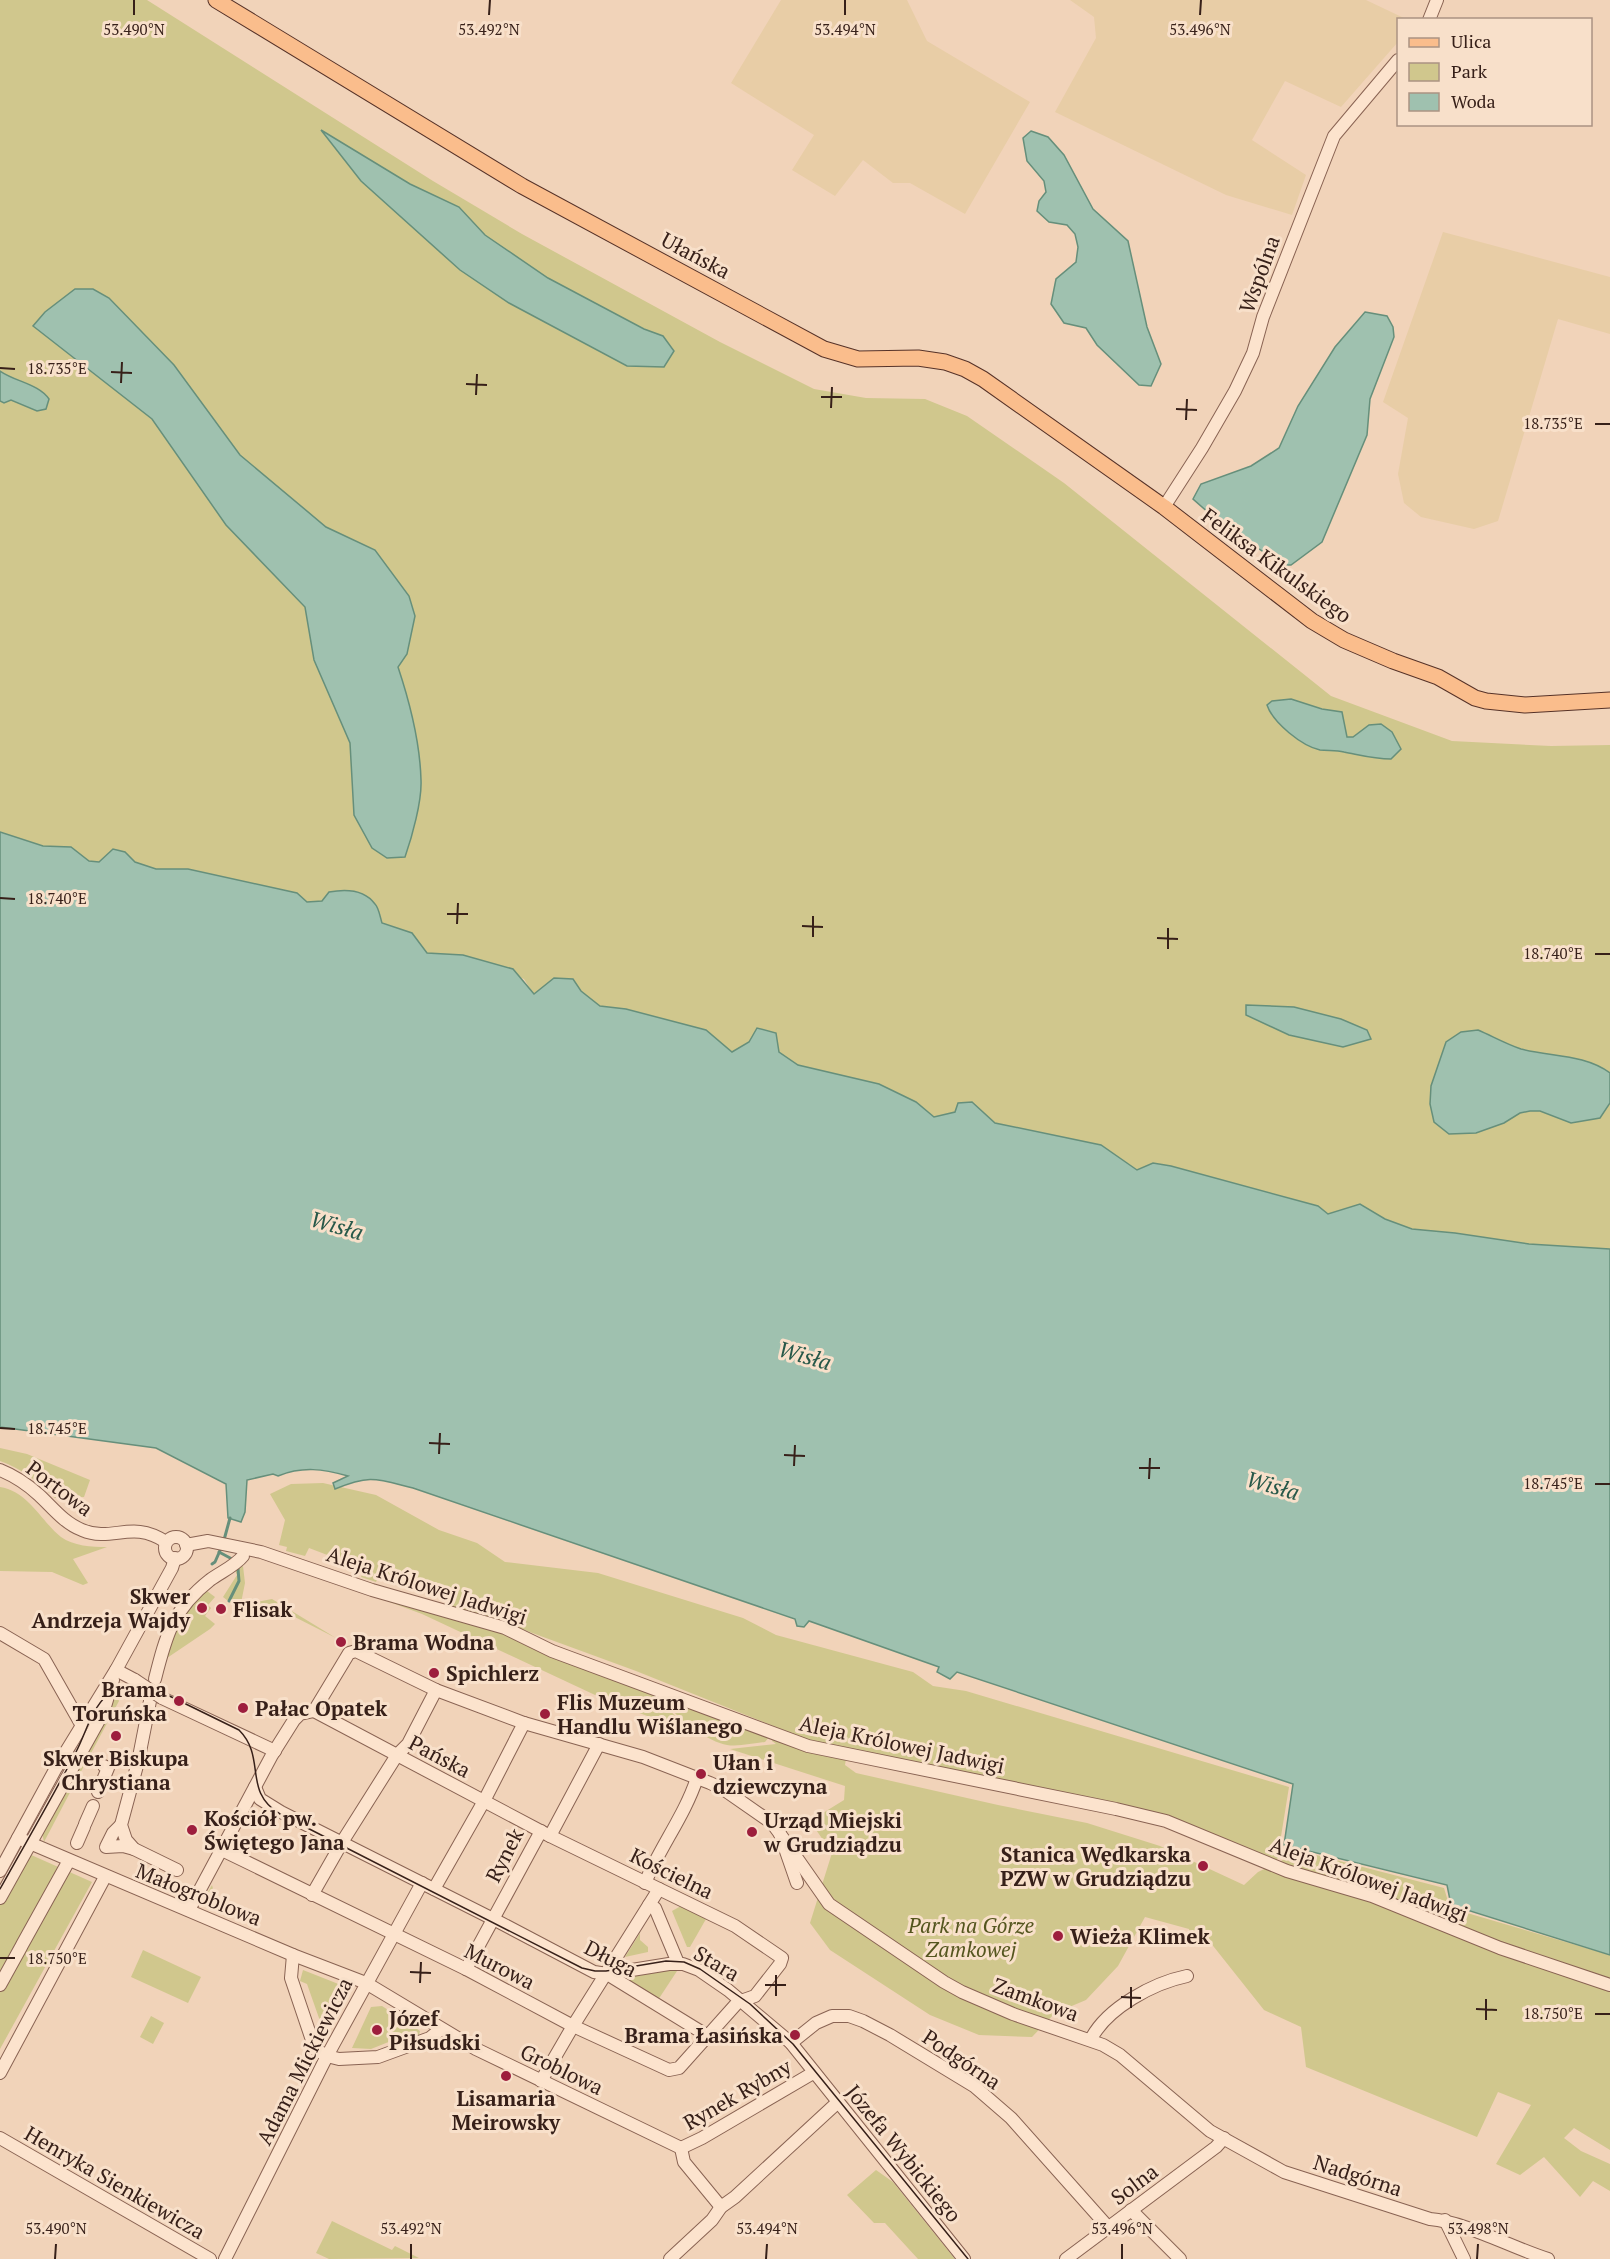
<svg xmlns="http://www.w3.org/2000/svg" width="1610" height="2259" viewBox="0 0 1610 2259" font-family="'PT Serif',serif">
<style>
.farmland{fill:#e8cda6}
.green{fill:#d0c78d}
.water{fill:#9fc1af;stroke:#668f7b;stroke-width:1.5}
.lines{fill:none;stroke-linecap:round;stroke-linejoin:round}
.stream{stroke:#668f7b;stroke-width:3}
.minor-casing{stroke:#896353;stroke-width:14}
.major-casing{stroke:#563228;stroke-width:17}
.minor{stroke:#fce3cd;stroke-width:12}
.major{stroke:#fabd8c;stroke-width:15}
.tram{stroke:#372019;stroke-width:1.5}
.minor-bridge-casing{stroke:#896353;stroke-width:14;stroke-linecap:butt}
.minor-bridge{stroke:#fce3cd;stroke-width:12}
.ticks{fill:none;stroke:#372019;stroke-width:2}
.poi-dot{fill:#9d1e3d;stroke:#f8e0ca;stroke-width:2}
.labels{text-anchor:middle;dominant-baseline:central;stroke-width:6;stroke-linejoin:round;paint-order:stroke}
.street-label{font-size:21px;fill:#372019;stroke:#f8e0ca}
.poi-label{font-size:21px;font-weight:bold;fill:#372019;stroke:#f8e0ca;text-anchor:start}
.park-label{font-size:21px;font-style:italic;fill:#54551e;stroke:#f8e0ca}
.water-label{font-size:22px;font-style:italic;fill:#275849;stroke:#f8e0ca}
.ticks-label{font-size:15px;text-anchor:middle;fill:#372019;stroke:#f8e0ca;stroke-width:6;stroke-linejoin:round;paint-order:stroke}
</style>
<rect width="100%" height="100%" fill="#f1d3b9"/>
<g class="farmland">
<path d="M 781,0 L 907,0 L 927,41 L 1030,102 L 965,214 L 910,183 L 893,183 L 863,160 L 835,196 L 792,170 L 814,135 L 731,83 Z"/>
<path d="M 1070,0 L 1366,0 L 1406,19 L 1398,20 L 1398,42 L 1341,107 L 1285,81 L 1252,140 L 1306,175 L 1292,215 L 1226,195 L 1055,112 L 1096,38 L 1094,17 Z"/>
<path d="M 1443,232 L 1610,277 L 1610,334 L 1558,319 L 1498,521 L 1474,529 L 1421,517 L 1404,503 L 1398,474 L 1408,418 L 1383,402 Z"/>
</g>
<g class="green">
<path d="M 0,0 L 147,0 L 433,181 L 522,234 L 720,342 L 814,389 L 866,398 L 925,399 L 967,416 L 1064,483 L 1331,696 L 1452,741 L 1551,746 L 1610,745 L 1610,1249 L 1529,1244 L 1455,1233 L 1412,1229 L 1385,1219 L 1360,1204 L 1328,1214 L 1318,1206 L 1171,1166 L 1153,1163 L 1137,1170 L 1101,1145 L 995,1123 L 972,1102 L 955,1112 L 934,1117 L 916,1102 L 879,1084 L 798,1065 L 779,1052 L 749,1042 L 732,1052 L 706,1030 L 626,1009 L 600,1007 L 581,991 L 554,978 L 534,995 L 524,979 L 463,955 L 427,953 L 412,933 L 382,923 C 380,917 379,908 375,904 C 363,889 345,889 329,892 L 322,901 L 307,902 L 297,893 L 188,869 L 156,869 L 135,862 L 125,852 L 113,849 L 99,862 L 89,861 L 71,847 L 43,846 L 0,832 Z"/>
<path d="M 0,1448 L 27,1454 L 90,1480 L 84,1497 L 55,1498 C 38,1482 23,1469 0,1461 Z"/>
<path d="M 323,1483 L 376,1495 L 439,1530 L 477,1543 L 505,1562 L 598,1573 L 743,1618 L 776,1635 L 913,1672 L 933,1686 L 966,1691 L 1289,1787 L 1277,1861 L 1188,1824 L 1135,1810 L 808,1740 L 636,1671 L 516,1627 L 445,1607 L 447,1600 L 378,1578 L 376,1582 L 361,1577 L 364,1569 L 309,1548 L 305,1556 L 286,1551 L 287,1547 L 279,1545 L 285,1520 L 270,1494 L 291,1484 Z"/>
<path d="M 0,1487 C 28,1491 41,1521 61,1537 C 73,1546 92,1547 107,1547 L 73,1559 L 88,1583 L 83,1585 L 52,1572 L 0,1571 Z"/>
<path d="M 243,1566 L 245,1583 L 241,1603 L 232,1604 L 223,1597 L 237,1575 L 235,1570 Z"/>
<path d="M 207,1591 L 215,1597 L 208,1605 L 211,1608 L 205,1616 L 215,1624 L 210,1629 L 167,1658 L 164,1657 L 176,1624 L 203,1592 Z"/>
<path d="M 376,1597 L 494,1628 L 663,1698 L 663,1705 L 698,1735 L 610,1702 L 422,1614 Z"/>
<path d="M 272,1599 L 336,1638 L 283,1611 L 262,1605 L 247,1604 Z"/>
<path d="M 116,1694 L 119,1701 L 90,1755 L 84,1752 Z"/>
<path d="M 668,1700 L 769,1737 L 765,1742 C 754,1743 738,1747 727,1745 C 711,1743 668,1715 668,1700 Z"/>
<path d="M 773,1738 L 846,1758 L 845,1765 L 856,1773 L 998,1805 L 1087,1823 L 1160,1846 L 1244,1885 L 1258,1872 L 1301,1851 L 1444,1888 L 1450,1908 L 1610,1955 L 1610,2150 L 1574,2128 L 1564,2138 L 1581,2151 L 1610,2164 L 1610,2191 L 1593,2181 L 1580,2197 L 1544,2157 L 1520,2175 L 1496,2164 L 1531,2105 L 1498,2092 L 1477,2137 L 1306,2067 L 1301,2027 L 1264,2010 L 1210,1942 L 1190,1938 L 1189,1929 L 1145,1917 L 1118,1966 L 1086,2000 L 1055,2013 L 1032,2037 L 979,2035 L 930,2015 L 830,1950 L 810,1923 L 832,1853 L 810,1821 L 844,1800 L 845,1786 L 730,1749 L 776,1744 L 772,1741 Z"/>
<path d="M 79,1761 L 85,1764 L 44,1842 L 42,1832 Z"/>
<path d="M 29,1854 L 92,1882 L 0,2049 L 0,1905 Z"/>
<path d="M 212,1885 L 217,1904 L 224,1907 L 226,1913 L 201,1904 Z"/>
<path d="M 681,1906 L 706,1919 L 690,1947 L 687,1947 L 672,1911 Z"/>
<path d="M 640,1933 L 640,1940 L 648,1947 L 648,1952 L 625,1957 Z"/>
<path d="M 143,1950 L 201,1977 L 188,2003 L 131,1977 Z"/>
<path d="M 675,1969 L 677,1971 L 658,2000 L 628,1982 L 632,1977 Z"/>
<path d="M 303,1970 L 346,1987 L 341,1994 L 345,1998 L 325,2035 L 307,1984 L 300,1981 Z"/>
<path d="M 382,2006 L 420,2031 L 419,2035 L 401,2037 L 371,2049 L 352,2048 L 371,2007 Z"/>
<path d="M 151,2016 L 164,2023 L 153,2044 L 140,2037 Z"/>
<path d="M 876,2170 L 893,2182 L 955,2259 L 918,2259 L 885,2223 L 874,2223 L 847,2195 Z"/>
<path d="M 332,2221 L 392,2250 L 395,2246 L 419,2258 L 329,2259 L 316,2253 Z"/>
</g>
<g class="water">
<path d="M 321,130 L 410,184 L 459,207 L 485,235 L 548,278 L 644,329 L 663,336 L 674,351 L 664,367 L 627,366 L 509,303 L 460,270 L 361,181 Z"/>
<path d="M 1031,131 L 1048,137 L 1064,155 L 1093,209 L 1128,241 L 1147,327 L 1161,364 L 1151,386 L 1139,385 L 1097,345 L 1086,328 L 1064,323 L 1051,304 L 1056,279 L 1076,262 L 1078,247 L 1075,234 L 1067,225 L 1049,222 L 1037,211 L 1039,201 L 1046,192 L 1044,181 L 1027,161 L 1023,138 Z"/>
<path d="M 75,289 L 93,289 L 109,298 L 174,365 L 240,455 L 326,527 L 375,550 L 409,596 L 415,616 L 407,654 L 398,667 C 410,703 420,742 421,780 C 422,801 412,837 405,857 L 387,858 L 372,848 L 354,815 L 350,743 L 314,660 L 305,607 L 226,525 L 152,419 L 33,326 L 45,312 Z"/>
<path d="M 1365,312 L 1387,316 L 1393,327 L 1394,337 L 1370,399 L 1367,435 L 1322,542 L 1291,565 L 1283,565 L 1219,522 L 1193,499 L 1201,484 L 1251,466 L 1279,448 L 1298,406 L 1335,347 Z"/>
<path d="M 0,371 C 16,382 39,384 49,399 L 46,409 L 37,411 L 11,400 L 4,403 L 0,401 Z"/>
<path d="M 1291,699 L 1322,709 L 1342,712 L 1347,737 L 1353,737 L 1369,725 L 1381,724 L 1392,732 L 1401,749 L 1391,759 C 1374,759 1360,755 1344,752 C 1336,750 1328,751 1320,750 C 1302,746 1273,723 1267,705 L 1272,701 Z"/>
<path d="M 0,832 L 43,846 L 71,847 L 89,861 L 99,862 L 113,849 L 125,852 L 135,862 L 156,869 L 188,869 L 297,893 L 307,902 L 322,901 L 329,892 C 345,889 364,889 375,904 C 379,908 380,917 382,923 L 412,933 L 427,953 L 463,955 L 513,969 L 534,994 L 554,978 L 573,979 L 581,991 L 600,1006 L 626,1009 L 706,1030 L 732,1052 L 749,1042 L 757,1028 L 776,1033 L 779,1052 L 798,1065 L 879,1084 L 916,1102 L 934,1117 L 955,1112 L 958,1103 L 972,1102 L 995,1123 L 1101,1145 L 1137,1170 L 1153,1163 L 1171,1166 L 1318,1206 L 1328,1214 L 1360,1204 L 1385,1219 L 1412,1229 L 1455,1233 L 1529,1244 L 1610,1249 L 1610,1955 L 1451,1905 L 1447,1885 L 1284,1845 L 1293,1784 L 957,1672 L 950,1679 L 937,1672 L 939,1667 L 809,1621 L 804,1627 L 797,1626 L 795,1619 L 413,1488 C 377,1479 371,1474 335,1489 L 333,1483 L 348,1476 C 323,1469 303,1466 278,1476 L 273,1474 L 247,1480 L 245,1512 L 241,1522 L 228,1518 L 226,1484 L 156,1448 L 0,1427 Z"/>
<path d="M 1246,1005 L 1294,1007 L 1341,1019 L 1367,1030 L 1371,1039 L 1343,1047 L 1289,1035 L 1246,1015 Z"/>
<path d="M 1478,1030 C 1492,1036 1506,1044 1521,1049 C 1551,1057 1584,1054 1610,1073 L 1610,1103 L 1600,1118 L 1571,1123 L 1540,1111 L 1530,1111 L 1520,1113 L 1504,1123 L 1476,1133 L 1449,1134 L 1434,1122 L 1430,1104 L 1431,1086 L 1446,1042 L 1461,1032 Z"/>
</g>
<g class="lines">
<g class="stream">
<path d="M 224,1540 L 230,1518"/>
<path d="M 219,1552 L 232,1559"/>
<path d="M 212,1564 L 215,1562 L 222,1546"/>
<path d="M 229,1601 L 239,1581 L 238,1569"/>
</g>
<defs>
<g id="minor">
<path d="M 1429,20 L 1437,0"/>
<path d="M 1164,507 L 1202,448 L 1235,391 L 1253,353 L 1263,317 L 1334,136 L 1398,60"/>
<path d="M 0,1470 C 15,1476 27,1484 39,1495 C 52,1507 64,1523 82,1530 C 113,1543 131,1519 166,1542"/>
<circle cx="176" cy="1548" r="11"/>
<path d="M 186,1545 L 208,1541 L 261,1552 L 372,1590 L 505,1628 L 552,1651 L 808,1746 L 1116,1809 L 1166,1821 L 1287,1871 L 1372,1896 L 1500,1948 L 1610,1985"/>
<path d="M 0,1633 L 44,1659 L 81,1724"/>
<path d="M 116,1670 L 135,1680"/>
<path d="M 155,1679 C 166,1635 173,1609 210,1580 C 221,1572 235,1566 243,1556"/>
<path d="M 162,1698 L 275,1751"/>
<path d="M 150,1701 L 138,1762 L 121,1825 L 126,1840 L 134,1849 L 177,1870"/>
<path d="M 314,1711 L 349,1653 L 356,1651 L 436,1690 L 524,1723 L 643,1757 L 710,1783 L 723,1789"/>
<path d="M 255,1787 L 260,1799 L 281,1812 L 499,1922 L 594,1972 L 607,1974 L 708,2036"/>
<path d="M 726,1791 L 772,1823 L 780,1834 L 797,1883"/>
<path d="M 98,1792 L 108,1768 L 104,1766"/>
<path d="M 85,1824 L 93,1806"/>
<path d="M 121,1825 L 113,1833 L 106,1847 L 123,1846 L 134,1849"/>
<path d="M 780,1834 L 829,1904 L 944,1982 L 962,1992 L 1013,2014 L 1103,2045 L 1120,2055 L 1210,2131 L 1284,2172 L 1430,2219 C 1466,2222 1512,2248 1548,2259"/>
<path d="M 550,1836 L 599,1744"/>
<path d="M 18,1838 L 293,1955 L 366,1983 L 476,2049 L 681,2148"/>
<path d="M 77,1843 L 84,1827"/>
<path d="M 222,1850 L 466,1969 L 573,2026 L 669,2070 L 679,2068 L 738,2002 L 755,1996 L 780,1964 L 782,1958 L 735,1926 L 548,1835 L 314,1711"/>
<path d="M 0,1871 L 56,1768 L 116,1670 L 172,1568 L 175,1558"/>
<path d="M 645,1883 C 660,1847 685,1815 697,1778"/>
<path d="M 434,1889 L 484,1801 L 524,1723"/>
<path d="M 312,1895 L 344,1839 L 397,1755 L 408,1744 L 436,1690"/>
<path d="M 0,1898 L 103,1713 L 113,1680"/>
<path d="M 649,1905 L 655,1908 L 678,1963"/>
<path d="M 189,1910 L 272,1755 L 294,1720 L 300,1714 L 314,1711"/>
<path d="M 22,1945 L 67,1864"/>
<path d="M 293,1955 L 291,1978 L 315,2049 L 327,2056 L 339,2059 L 378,2057 L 430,2038 L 441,2029"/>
<path d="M 466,1969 L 541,1831"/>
<path d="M 607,1974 L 669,1964 L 683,1964 L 699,1970 L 728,1990 L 791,2043 L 964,2259"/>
<path d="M 0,1985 L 21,1947"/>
<path d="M 1091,2039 C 1107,2008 1153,1983 1187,1976"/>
<path d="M 791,2043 L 816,2023 L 832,2016 L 849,2016 L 863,2021 L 890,2035 L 974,2086 L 1011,2118 L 1108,2227"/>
<path d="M 0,2073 L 105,1877"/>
<path d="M 541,2081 L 573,2026 L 659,1889"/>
<path d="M 0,2138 L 210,2259"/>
<path d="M 681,2148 L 702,2138 L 813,2073"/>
<path d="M 681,2148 L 684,2162 L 721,2207"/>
<path d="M 1131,2210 L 1180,2259"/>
<path d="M 1445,2220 L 1464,2259"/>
<path d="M 225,2259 L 327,2056 L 422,1883"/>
<path d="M 670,2259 L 712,2220 L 721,2207 L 735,2197 L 838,2102"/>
<path d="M 1066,2259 L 1216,2147 L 1224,2138"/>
</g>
<path id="major" d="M 216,0 L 522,186 L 824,349 L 858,359 L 918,358 L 945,362 L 965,369 L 983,379 L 1164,507 L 1312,621 L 1344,640 L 1393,661 L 1438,677 L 1475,698 L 1486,701 L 1525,705 L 1610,700"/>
</defs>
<use href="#minor" class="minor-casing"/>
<use href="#major" class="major-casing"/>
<use href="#minor" class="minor"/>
<use href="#major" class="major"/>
<path class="tram" d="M 0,1889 C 25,1844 52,1798 76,1752 C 86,1733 91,1710 107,1695 C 119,1683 134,1682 149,1686 L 239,1730 C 267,1758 242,1791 280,1814 L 582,1968 L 595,1971 L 606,1971 L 666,1961 L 684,1962 L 700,1969 L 750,2004 L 793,2044 L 968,2259"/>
<defs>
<path id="minor-bridge" d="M 135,1680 L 162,1698"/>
</defs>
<use href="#minor-bridge" class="minor-bridge-casing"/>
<use href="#minor-bridge" class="minor-bridge"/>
</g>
<path class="ticks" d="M 134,15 L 134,0M 489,15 L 490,0M 845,15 L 845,0M 1200,15 L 1201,0M 0,368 L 15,369M 111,372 L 132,373M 121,383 L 122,362M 466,384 L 487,385M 476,395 L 477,374M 821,397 L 842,397M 831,408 L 832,387M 1176,409 L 1197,410M 1186,420 L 1187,399M 1595,424 L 1610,424M 0,898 L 15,899M 447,914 L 468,914M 457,924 L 458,903M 802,926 L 823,927M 813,937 L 813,916M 1157,938 L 1178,939M 1168,949 L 1168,928M 1595,954 L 1610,954M 0,1428 L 15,1429M 429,1443 L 450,1444M 439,1454 L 440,1433M 784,1455 L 805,1456M 794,1466 L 795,1445M 1139,1468 L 1160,1468M 1149,1479 L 1150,1458M 1595,1484 L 1610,1484M 0,1958 L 15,1958M 410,1972 L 431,1973M 420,1983 L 421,1962M 765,1985 L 786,1985M 776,1996 L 776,1975M 1121,1997 L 1141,1998M 1131,2008 L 1131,1987M 1476,2009 L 1497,2010M 1595,2014 L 1610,2014M 1486,2020 L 1486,1999M 55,2259 L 56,2244M 411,2259 L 411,2244M 766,2259 L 767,2244M 1122,2259 L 1122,2244M 1477,2259 L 1478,2244"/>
<g class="poi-dot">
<circle cx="202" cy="1608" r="6"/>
<circle cx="221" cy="1609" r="6"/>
<circle cx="341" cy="1642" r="6"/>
<circle cx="434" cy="1673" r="6"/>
<circle cx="179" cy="1701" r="6"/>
<circle cx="243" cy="1708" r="6"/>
<circle cx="545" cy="1714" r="6"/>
<circle cx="116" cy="1736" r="6"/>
<circle cx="701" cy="1774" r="6"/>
<circle cx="192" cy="1830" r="6"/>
<circle cx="752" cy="1832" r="6"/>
<circle cx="1203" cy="1866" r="6"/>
<circle cx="1058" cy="1936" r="6"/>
<circle cx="377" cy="2030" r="6"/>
<circle cx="795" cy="2035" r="6"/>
<circle cx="506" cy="2076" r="6"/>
</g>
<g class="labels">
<g class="street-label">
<text transform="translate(696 255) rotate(28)">Ułańska</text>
<text transform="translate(1259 274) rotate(-70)">Wspólna</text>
<text transform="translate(1277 565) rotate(36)">Feliksa Kikulskiego</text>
<text transform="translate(60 1488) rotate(37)">Portowa</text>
<text transform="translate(427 1585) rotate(18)">Aleja Królowej Jadwigi</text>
<text transform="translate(902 1744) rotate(12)">Aleja Królowej Jadwigi</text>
<text transform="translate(440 1756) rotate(28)">Pańska</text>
<text transform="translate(504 1855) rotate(-63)">Rynek</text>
<text transform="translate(672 1873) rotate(26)">Kościelna</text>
<text transform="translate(1369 1879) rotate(20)">Aleja Królowej Jadwigi</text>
<text transform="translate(199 1894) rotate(22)">Małogroblowa</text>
<text transform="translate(611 1958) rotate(27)">Długa</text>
<text transform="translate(717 1963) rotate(30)">Stara</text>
<text transform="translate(500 1966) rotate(27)">Murowa</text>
<text transform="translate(1036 1999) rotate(20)">Zamkowa</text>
<text transform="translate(962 2059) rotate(34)">Podgórna</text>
<text transform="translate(304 2061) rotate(-63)">Adama Mickiewicza</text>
<text transform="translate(562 2069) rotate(26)">Groblowa</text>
<text transform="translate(737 2094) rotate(-30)">Rynek Rybny</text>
<text transform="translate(904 2153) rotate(51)">Józefa Wybickiego</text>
<text transform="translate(1358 2175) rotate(18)">Nadgórna</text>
<text transform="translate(115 2182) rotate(30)">Henryka Sienkiewicza</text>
<text transform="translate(1134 2184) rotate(-37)">Solna</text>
</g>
<g class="poi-label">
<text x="190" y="1596" text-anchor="end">Skwer<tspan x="190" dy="24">Andrzeja Wajdy</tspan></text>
<text x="233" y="1609">Flisak</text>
<text x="353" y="1642">Brama Wodna</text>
<text x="446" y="1673">Spichlerz</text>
<text x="167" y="1689" text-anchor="end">Brama<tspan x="167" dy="24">Toruńska</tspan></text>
<text x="557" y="1702">Flis Muzeum<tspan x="557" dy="24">Handlu Wiślanego</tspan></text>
<text x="255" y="1708">Pałac Opatek</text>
<text x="116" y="1758" text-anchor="middle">Skwer Biskupa<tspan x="116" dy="24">Chrystiana</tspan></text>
<text x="713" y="1762">Ułan i<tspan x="713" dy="24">dziewczyna</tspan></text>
<text x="204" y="1818">Kościół pw.<tspan x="204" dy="24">Świętego Jana</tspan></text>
<text x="764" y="1820">Urząd Miejski<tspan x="764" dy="24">w Grudziądzu</tspan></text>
<text x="1191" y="1854" text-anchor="end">Stanica Wędkarska<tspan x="1191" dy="24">PZW w Grudziądzu</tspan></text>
<text x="1070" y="1936">Wieża Klimek</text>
<text x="389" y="2018">Józef<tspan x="389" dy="24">Piłsudski</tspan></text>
<text x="783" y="2035" text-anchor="end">Brama Łasińska</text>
<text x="506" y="2098" text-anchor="middle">Lisamaria<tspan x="506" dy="24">Meirowsky</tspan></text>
</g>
<g class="park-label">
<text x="971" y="1925">Park na Górze<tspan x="971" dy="24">Zamkowej</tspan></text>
</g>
<g class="water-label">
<text transform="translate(337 1225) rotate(16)">Wisła</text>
<text transform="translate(805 1355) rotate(16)">Wisła</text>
<text transform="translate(1273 1485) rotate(16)">Wisła</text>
</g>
</g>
<g class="ticks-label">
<text x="134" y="35">53.490°N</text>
<text x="489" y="35">53.492°N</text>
<text x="845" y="35">53.494°N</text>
<text x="1200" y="35">53.496°N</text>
<text x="57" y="374">18.735°E</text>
<text x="1553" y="429">18.735°E</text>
<text x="57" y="904">18.740°E</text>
<text x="1553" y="959">18.740°E</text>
<text x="57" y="1434">18.745°E</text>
<text x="1553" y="1489">18.745°E</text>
<text x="57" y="1964">18.750°E</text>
<text x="1553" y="2019">18.750°E</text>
<text x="56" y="2234">53.490°N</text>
<text x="411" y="2234">53.492°N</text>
<text x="767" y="2234">53.494°N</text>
<text x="1122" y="2234">53.496°N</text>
<text x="1478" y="2234">53.498°N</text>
</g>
<rect x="1397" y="18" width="195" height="108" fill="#f8e0ca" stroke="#ab9383" stroke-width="1.5"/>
<rect x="1409" y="38" width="30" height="9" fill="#fabd8c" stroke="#ab9383" stroke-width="1.5"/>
<text x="1451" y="48" font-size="18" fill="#372019">Ulica</text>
<rect x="1409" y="63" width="30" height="18" fill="#d0c78d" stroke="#ab9383" stroke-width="1.5"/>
<text x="1451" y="78" font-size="18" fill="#372019">Park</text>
<rect x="1409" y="93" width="30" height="18" fill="#9fc1af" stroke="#ab9383" stroke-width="1.5"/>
<text x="1451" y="108" font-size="18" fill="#372019">Woda</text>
</svg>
